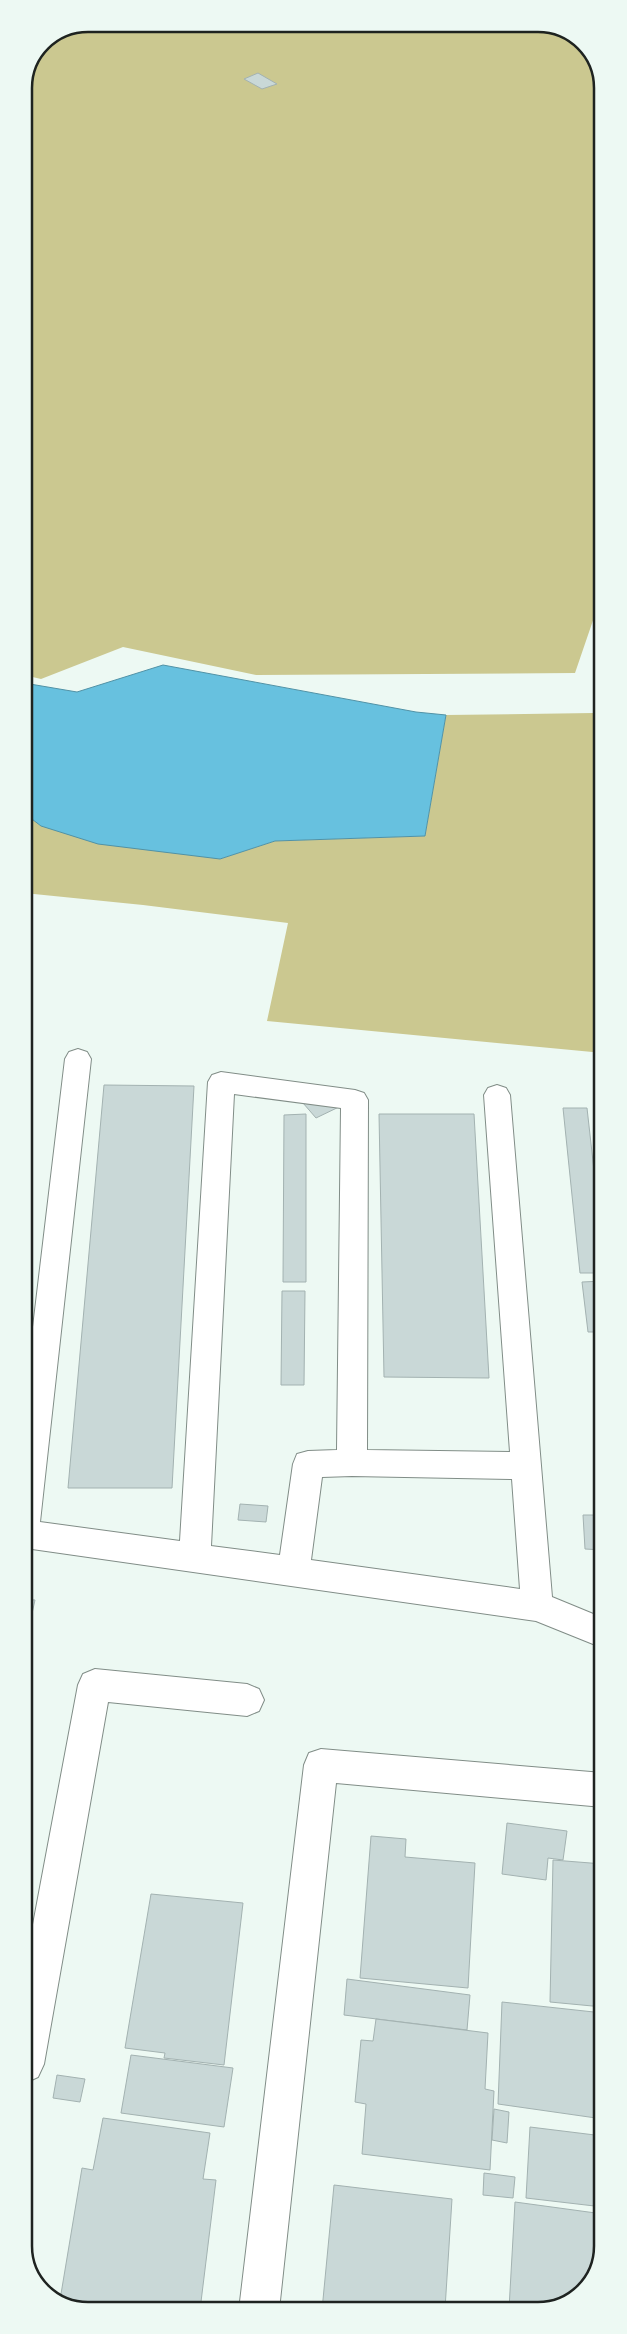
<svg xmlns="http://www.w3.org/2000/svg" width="627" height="2334" viewBox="0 0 627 2334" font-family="Merriweather,serif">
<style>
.green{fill:#cbc890}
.water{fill:#67c1df;stroke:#5192a6}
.building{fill:#c9d8d7;stroke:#a3b2b1}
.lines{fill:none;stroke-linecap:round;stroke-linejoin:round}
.lane-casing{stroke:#818d87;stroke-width:2}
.street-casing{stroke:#818d87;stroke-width:2}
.lane{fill:#fff;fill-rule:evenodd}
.street{fill:#fff;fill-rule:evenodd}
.rim{fill:none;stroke:#1e2320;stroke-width:2.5}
</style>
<rect width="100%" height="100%" fill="#edf9f3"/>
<g class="green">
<path d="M 89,24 L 546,24 L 581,40 L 602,76 L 602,594 L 575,673 L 256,675 L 123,647 L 41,679 L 24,675 L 24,88 L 43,43 Z"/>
<path d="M 593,713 L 602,731 L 603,1053 L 267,1021 L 288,923 L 143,905 L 24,893 L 24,813 L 41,826 L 220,859 L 275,841 L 425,836 L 446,715 Z"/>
</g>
<path class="water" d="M 163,665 L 416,712 L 446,715 L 425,836 L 275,841 L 220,859 L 98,844 L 41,826 L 24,813 L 24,683 L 77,692 Z"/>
<g class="building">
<path d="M 258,73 L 277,84 L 262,89 L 244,79 Z"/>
<path d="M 104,1085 L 194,1086 L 172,1488 L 68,1488 Z"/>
<path d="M 303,1103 L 343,1105 L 316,1118 Z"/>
<path d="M 563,1108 L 587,1108 L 603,1251 L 603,1273 L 580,1273 Z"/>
<path d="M 306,1114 L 306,1282 L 283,1282 L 284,1115 Z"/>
<path d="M 379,1114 L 474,1114 L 489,1378 L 384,1377 Z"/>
<path d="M 603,1281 L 603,1332 L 588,1332 L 582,1282 Z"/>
<path d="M 282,1291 L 305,1291 L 304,1385 L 281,1385 Z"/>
<path d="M 240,1504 L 268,1506 L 266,1522 L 238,1520 Z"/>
<path d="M 583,1515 L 603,1515 L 603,1550 L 585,1549 Z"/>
<path d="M 603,1572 L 603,1591 L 594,1587 Z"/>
<path d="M 25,1599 L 35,1600 L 29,1627 L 25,1626 Z"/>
<path d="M 507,1823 L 567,1831 L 563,1860 L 548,1858 L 546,1880 L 502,1874 Z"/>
<path d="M 371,1836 L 406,1839 L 405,1857 L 475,1863 L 468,1988 L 360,1978 Z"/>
<path d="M 553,1860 L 603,1864 L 603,2007 L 550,2002 Z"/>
<path d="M 151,1894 L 243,1903 L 224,2065 L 164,2058 L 165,2053 L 125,2048 Z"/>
<path d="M 347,1979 L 470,1995 L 467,2030 L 344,2015 Z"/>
<path d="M 502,2002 L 603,2013 L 603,2119 L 498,2104 Z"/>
<path d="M 376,2019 L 488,2033 L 485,2089 L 494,2091 L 490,2170 L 362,2154 L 366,2104 L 355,2102 L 361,2040 L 373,2041 Z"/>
<path d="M 131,2055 L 233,2068 L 224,2127 L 121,2113 Z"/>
<path d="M 57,2075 L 85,2079 L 80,2102 L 53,2098 Z"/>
<path d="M 494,2109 L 509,2112 L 507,2143 L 492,2140 Z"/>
<path d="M 103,2118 L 210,2133 L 203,2179 L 216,2180 L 200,2310 L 84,2310 L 60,2300 L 82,2168 L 93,2170 Z"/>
<path d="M 530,2127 L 603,2136 L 603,2207 L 526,2198 Z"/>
<path d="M 484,2173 L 515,2177 L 513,2198 L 483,2195 Z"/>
<path d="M 334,2185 L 452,2199 L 445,2309 L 322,2310 Z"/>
<path d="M 515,2202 L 603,2214 L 603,2246 L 587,2288 L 551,2309 L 509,2309 Z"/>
</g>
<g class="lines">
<defs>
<g id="lane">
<path d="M 78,1049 L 87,1052 L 91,1059 L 40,1522 L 180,1541 L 208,1082 L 212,1075 L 221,1072 L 355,1090 L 364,1093 L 368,1100 L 367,1450 L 510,1452 L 484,1095 L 488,1088 L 497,1085 L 506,1088 L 510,1095 L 552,1597 L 603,1618 L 603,1648 L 536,1621 L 25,1548 L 25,1394 L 65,1059 L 69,1052 ZM 234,1094 L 341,1108 L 337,1450 L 308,1451 L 297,1454 L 293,1464 L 280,1555 L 211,1546 ZM 352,1476 L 512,1479 L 520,1589 L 311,1560 L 322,1477 Z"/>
<path d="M 95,1669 L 247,1684 L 259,1689 L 264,1700 L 259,1711 L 247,1716 L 108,1702 L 44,2064 L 38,2077 L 25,2083 L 25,1967 L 78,1685 L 83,1674 Z"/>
</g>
<path id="street" d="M 321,1749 L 603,1773 L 603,1807 L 336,1783 L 279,2310 L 239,2310 L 304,1765 L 309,1753 Z"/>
</defs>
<use href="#lane" class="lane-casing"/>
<use href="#street" class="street-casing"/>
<use href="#lane" class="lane"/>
<use href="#street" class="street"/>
</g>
<path d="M0 0H627V2334H0ZM88 32H538A56 56 0 0 1 594 88V2246A56 56 0 0 1 538 2302H88A56 56 0 0 1 32 2246V88A56 56 0 0 1 88 32Z" fill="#edf9f3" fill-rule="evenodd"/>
<path class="rim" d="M88 32H538A56 56 0 0 1 594 88V2246A56 56 0 0 1 538 2302H88A56 56 0 0 1 32 2246V88A56 56 0 0 1 88 32Z"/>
</svg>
